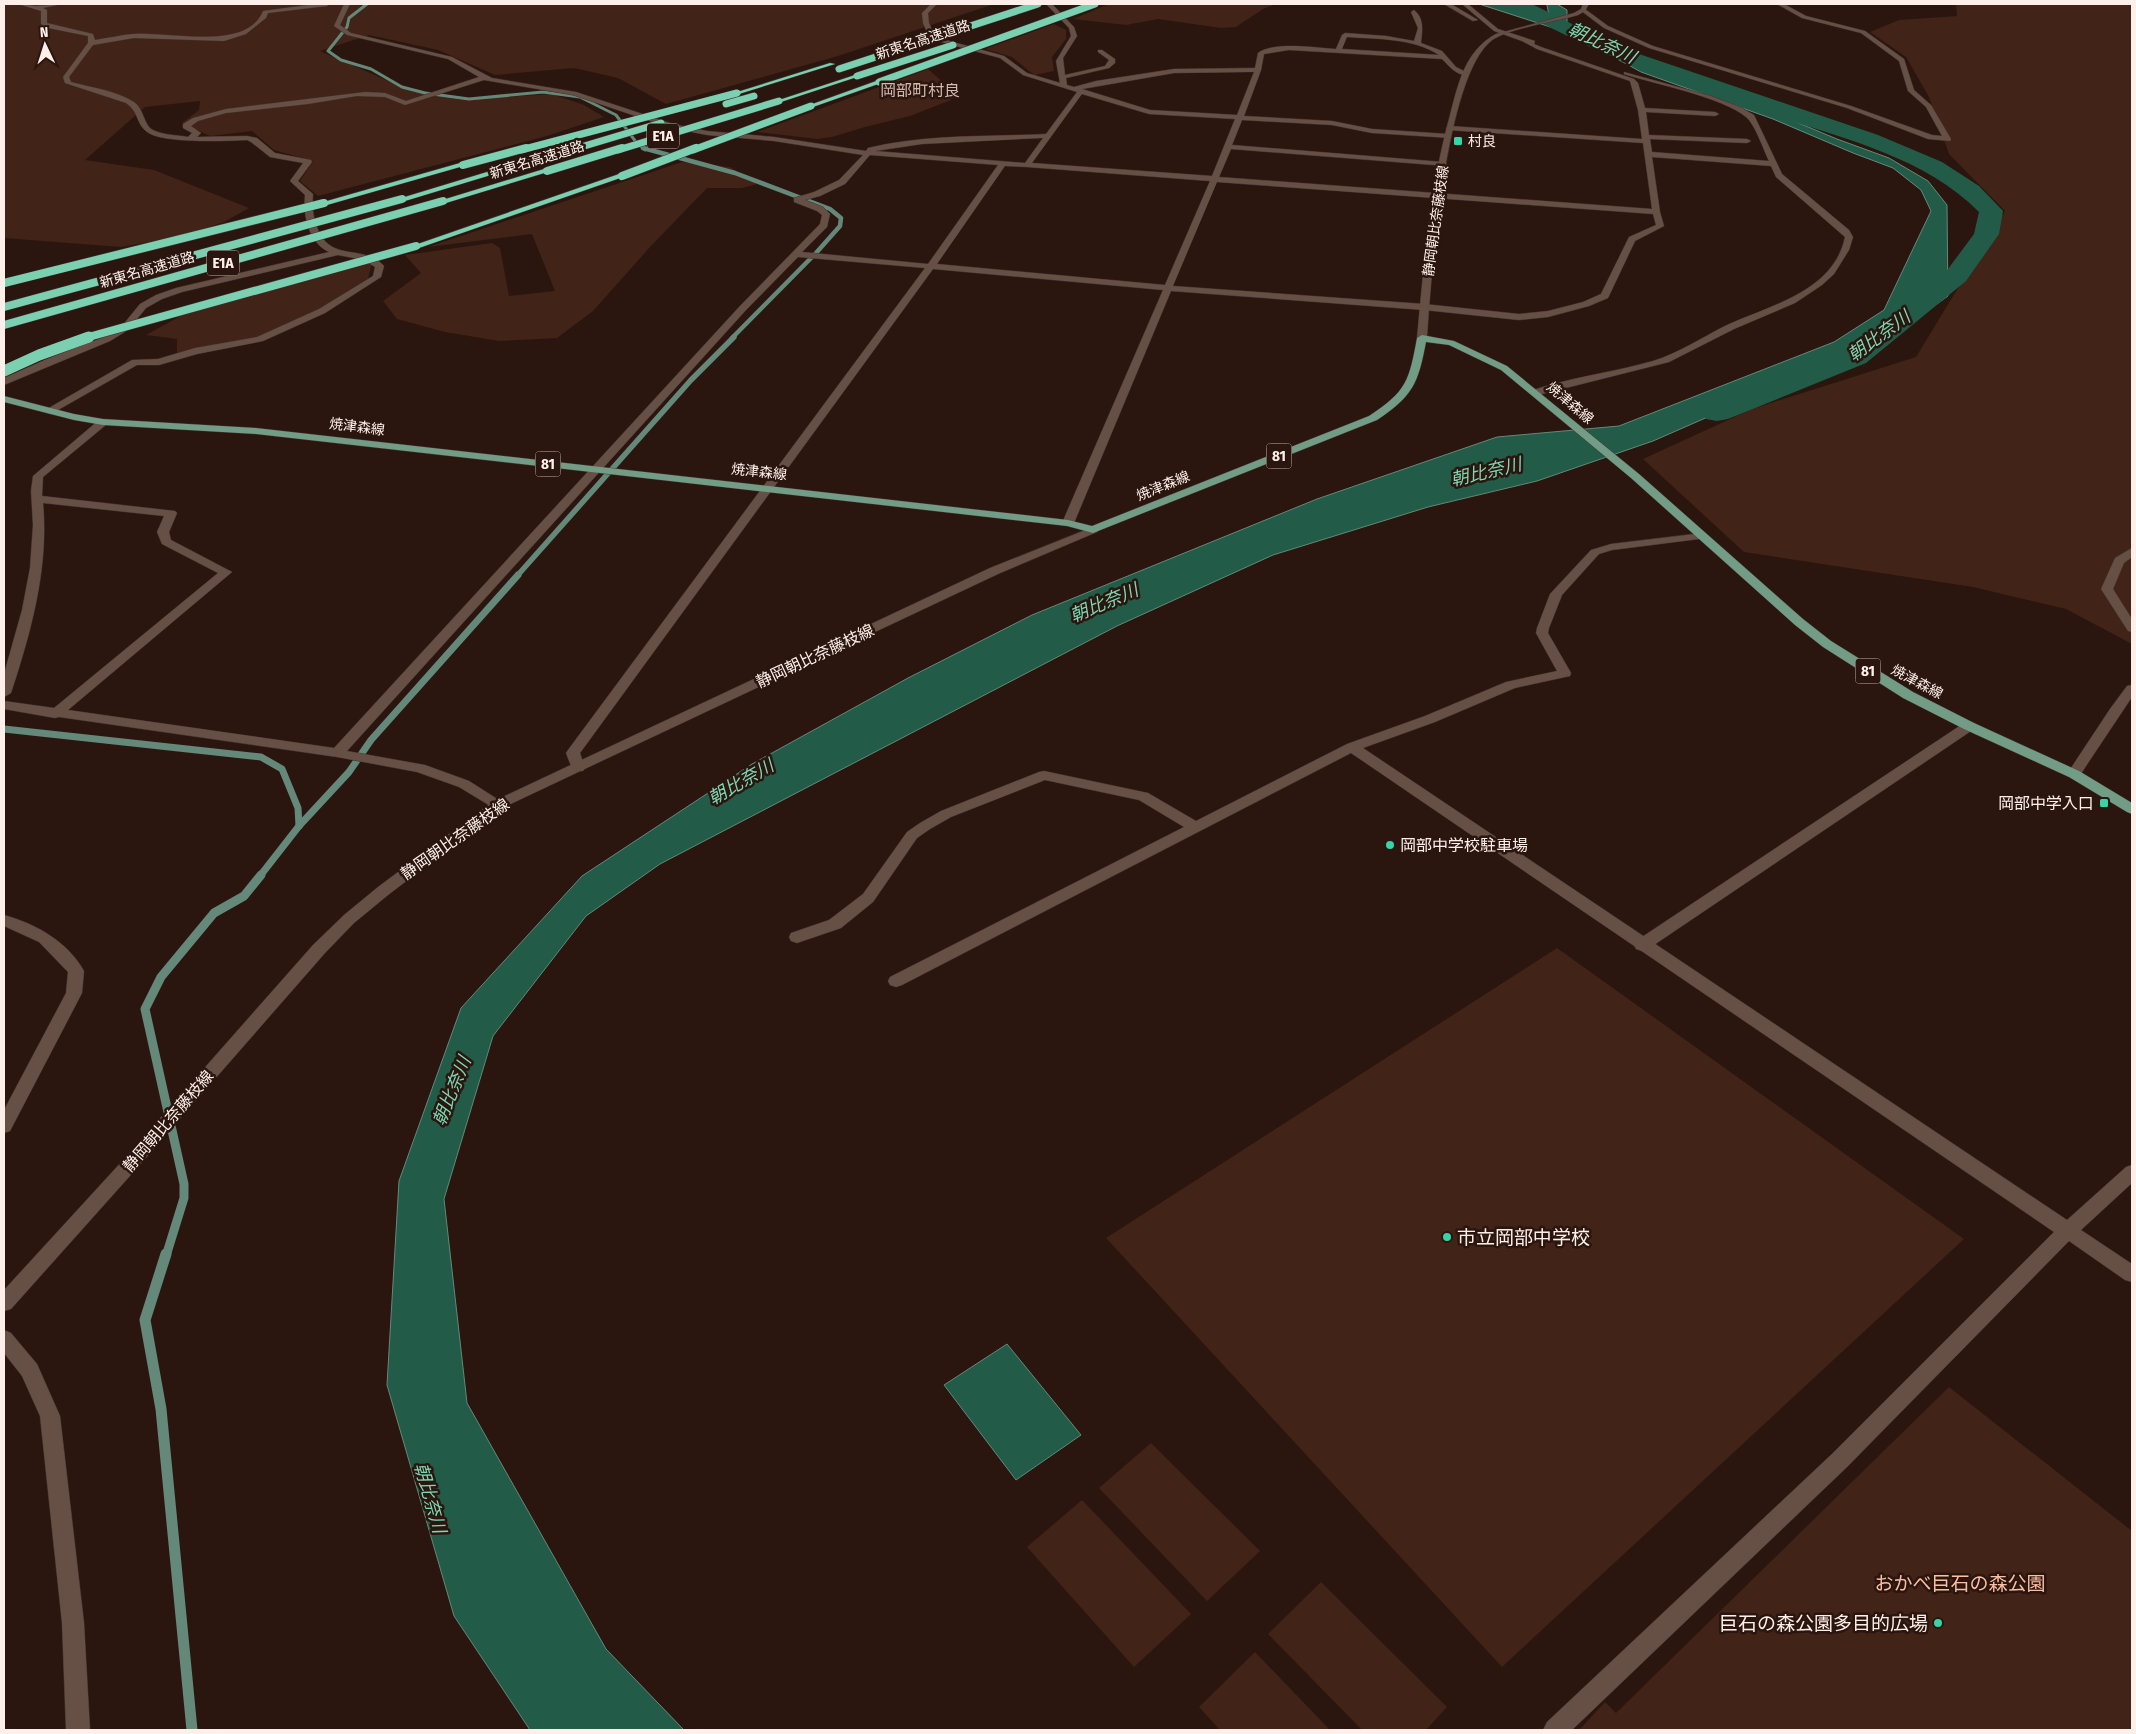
<svg xmlns="http://www.w3.org/2000/svg" width="2136" height="1734" viewBox="0 0 2136 1734" font-family="'Fira Sans Condensed','Noto Sans JP',sans-serif">
<style>
.green{fill:#412317}
.water{fill:#225c49;stroke:#648879}
.lines{fill:none;stroke-linecap:round;stroke-linejoin:round}
.stream-far5{stroke:#648879;stroke-width:3}
.stream-far4{stroke:#648879;stroke-width:4.5}
.stream-far3{stroke:#648879;stroke-width:5.5}
.stream-far2{stroke:#648879;stroke-width:7}
.stream-far1{stroke:#648879;stroke-width:9}
.stream{stroke:#648879;stroke-width:11}
.river{fill:#225c49;fill-rule:evenodd}
.street-casing{stroke:#40322f;stroke-width:1}
.secondary-casing{stroke:#40322f;stroke-width:1}
.primary-casing{stroke:#40322f;stroke-width:1}
.highway-casing{stroke:#40322f;stroke-width:1}
.street{fill:#664f45;fill-rule:evenodd}
.secondary{fill:#664f45;fill-rule:evenodd}
.primary{fill:#729c85;fill-rule:evenodd}
.highway{fill:#7ad0b0;fill-rule:evenodd}
.highway-bridge-far2-casing{stroke:#40322f;stroke-width:8;stroke-linecap:butt}
.highway-bridge-far1-casing{stroke:#40322f;stroke-width:9;stroke-linecap:butt}
.highway-bridge-casing{stroke:#40322f;stroke-width:11;stroke-linecap:butt}
.highway-bridge-far2{stroke:#7ad0b0;stroke-width:7}
.highway-bridge-far1{stroke:#7ad0b0;stroke-width:8}
.highway-bridge{stroke:#7ad0b0;stroke-width:11}
.poi-dot{fill:#36d4a7;stroke:#2a160e;stroke-width:2}
.labels{text-anchor:middle;dominant-baseline:central;stroke-width:5;stroke-linejoin:round;paint-order:stroke}
.far-street-label{font-size:14px;fill:#feefea;stroke:#2a160e}
.far-poi-label{font-size:14px;fill:#feefea;stroke:#2a160e;text-anchor:start}
.shield{fill:#2a160e;stroke:#beaea8;stroke-width:1}
.shield-label{font-size:15px;font-weight:bold;fill:#feefea}
.far-quarter-label{font-size:16px;fill:#d3b8ad;stroke:#2a160e}
.street-label{font-size:16px;fill:#feefea;stroke:#2a160e}
.poi-label{font-size:16px;fill:#feefea;stroke:#2a160e;text-anchor:end}
.water-label{font-size:18px;font-style:italic;fill:#7dd7b6;stroke:#2a160e}
.near-poi-label{font-size:19px;fill:#feefea;stroke:#2a160e;text-anchor:start}
.near-park-label{font-size:19px;fill:#fbbea5;stroke:#2a160e}
</style>
<rect width="100%" height="100%" fill="#2a160e"/>
<g class="green">
<path d="M 4,4 L 994,4 L 838,56 L 666,104 L 618,78 L 574,68 L 495,75 L 438,50 L 369,35 L 320,51 L 402,87 L 470,99 L 552,94 L 584,105 L 604,117 L 547,136 L 318,196 L 300,181 L 313,161 L 274,150 L 252,131 L 210,136 L 182,123 L 199,110 L 200,101 L 145,107 L 85,160 L 154,170 L 249,208 L 224,222 L 183,236 L 121,247 L 4,238 Z"/>
<path d="M 1109,4 L 1276,4 L 1263,9 L 1236,27 L 1221,28 L 1158,19 L 1126,25 L 1073,19 Z"/>
<path d="M 1954,4 L 2132,4 L 2132,644 L 2066,609 L 1973,587 L 1744,552 L 1643,459 L 1752,409 L 1916,357 L 2005,211 L 1949,154 L 1929,97 L 1906,57 L 1870,32 L 1899,20 L 1957,16 L 1956,5 Z"/>
<path d="M 1054,24 L 1066,30 L 1066,39 L 1052,57 L 1054,71 L 1035,75 L 1029,71 L 1012,57 L 985,49 Z"/>
<path d="M 928,69 L 947,86 L 946,93 L 951,100 L 910,116 L 865,127 L 832,137 L 817,139 L 757,132 Z"/>
<path d="M 682,162 L 730,167 L 757,184 L 742,188 L 707,188 L 650,247 L 593,311 L 557,338 L 499,341 L 445,332 L 397,319 L 383,301 L 421,273 L 405,255 L 492,243 L 500,248 L 509,296 L 555,291 L 532,234 L 428,247 Z"/>
<path d="M 372,262 L 368,279 L 314,312 L 248,341 L 177,354 L 177,339 L 146,335 L 188,312 Z"/>
<path d="M 1557,948 L 1964,1239 L 1502,1667 L 1106,1238 Z"/>
<path d="M 1949,1387 L 2132,1531 L 2132,1730 L 1579,1730 L 1605,1702 L 1616,1713 Z"/>
<path d="M 1151,1443 L 1260,1551 L 1207,1601 L 1099,1488 Z"/>
<path d="M 1082,1500 L 1191,1614 L 1134,1667 L 1027,1547 Z"/>
<path d="M 1321,1582 L 1447,1707 L 1426,1730 L 1362,1730 L 1268,1634 Z"/>
<path d="M 1255,1652 L 1330,1730 L 1220,1730 L 1199,1707 Z"/>
</g>
<g class="water">
<path d="M 1479,4 L 1512,4 L 1535,18 L 1549,16 L 1547,5 L 1545,4 L 1557,4 L 1567,10 L 1567,24 L 1600,43 L 1674,78 L 1753,104 L 1837,139 L 1889,158 L 1928,181 L 1947,205 L 1948,296 L 1876,348 L 1774,388 L 1653,441 L 1537,481 L 1428,507 L 1273,555 L 1117,626 L 660,864 L 586,916 L 493,1036 L 444,1199 L 467,1403 L 606,1649 L 684,1730 L 530,1730 L 454,1616 L 387,1385 L 399,1181 L 461,1008 L 582,876 L 752,764 L 908,678 L 1032,615 L 1317,499 L 1497,437 L 1619,426 L 1834,342 L 1884,310 L 1931,211 L 1921,190 L 1893,168 L 1853,153 L 1773,119 L 1641,72 L 1572,34 Z"/>
<path d="M 1007,1344 L 1081,1435 L 1016,1480 L 944,1385 Z"/>
</g>
<g class="lines">
<path class="stream-far5" d="M 367,4 L 349,18 L 347,27 L 328,51 L 341,60 L 371,69 L 402,87 L 425,93 L 469,99 L 543,92 L 580,97 L 616,115 L 636,142 L 645,150"/>
<path class="stream-far4" d="M 643,148 L 735,173 L 830,209 L 841,218 L 840,226 L 816,253 L 732,338"/>
<path class="stream-far3" d="M 517,576 L 691,380 L 734,337"/>
<g class="stream-far2">
<path d="M 4,729 L 261,757 L 282,769 L 298,808 L 299,826"/>
<path d="M 260,876 L 299,826 L 349,772 L 371,740 L 518,575"/>
</g>
<path class="stream-far1" d="M 166,1256 L 184,1198 L 184,1184 L 145,1009 L 161,977 L 214,913 L 244,896 L 261,875"/>
<path class="stream" d="M 166,1254 L 145,1320 L 161,1409 L 192,1730"/>
<path class="river" d="M 1510,4 L 1532,4 L 1570,23 L 1642,55 L 1878,135 L 1942,162 L 1979,186 L 2003,211 L 1999,234 L 1966,281 L 1866,363 L 1728,419 L 1717,421 L 1706,419 L 1702,412 L 1706,405 L 1846,351 L 1948,269 L 1974,234 L 1979,212 C 1922,154 1835,137 1761,111 C 1717,95 1672,81 1629,63 C 1589,48 1551,28 1513,8 Z"/>
<defs>
<g id="street">
<path d="M 18,4 L 36,6 L 62,4 L 43,8 L 47,10 L 47,23 L 93,34 L 95,40 C 108,38 121,35 133,34 C 168,31 247,52 263,11 L 315,4 L 330,4 L 327,6 L 268,13 L 266,18 L 246,34 L 224,41 L 134,38 L 93,45 L 69,77 L 71,82 C 92,88 115,90 134,102 C 144,109 144,126 153,130 C 163,135 177,135 188,137 L 192,133 L 183,128 L 183,124 L 193,118 L 226,109 L 365,92 L 385,93 L 406,101 L 479,77 L 448,59 L 347,35 L 334,26 L 344,4 L 350,4 L 340,25 L 351,33 L 452,57 L 492,78 L 576,92 L 673,124 L 707,131 L 774,137 L 866,151 L 868,148 C 926,134 987,137 1046,134 L 1077,92 L 1023,75 L 1000,58 L 930,39 L 923,23 L 922,13 L 931,4 L 937,4 L 928,13 L 929,23 L 935,37 L 1004,56 L 1027,73 L 1060,83 L 1056,61 L 1071,36 L 1069,28 L 1046,4 L 1052,4 L 1074,27 L 1077,36 L 1063,58 L 1065,75 L 1105,66 L 1109,60 L 1098,52 L 1098,50 L 1102,50 L 1115,59 L 1115,63 L 1109,68 L 1066,78 L 1067,85 L 1074,87 L 1096,81 L 1174,69 L 1255,68 L 1258,53 C 1275,41 1315,48 1336,49 L 1342,35 L 1345,33 L 1386,36 L 1414,41 L 1418,28 L 1411,12 L 1414,10 C 1425,19 1422,31 1421,43 L 1442,51 L 1456,67 L 1468,73 L 1468,75 C 1457,76 1450,67 1442,59 L 1289,50 L 1264,54 L 1261,70 L 1244,116 L 1332,121 L 1372,129 L 1448,134 L 1451,134 L 1451,138 L 1372,133 L 1332,125 L 1242,120 L 1232,145 L 1443,162 L 1447,164 L 1446,166 L 1231,149 L 1219,177 L 1652,209 L 1643,143 L 1447,130 L 1446,128 L 1450,126 L 1642,139 L 1638,110 L 1630,81 L 1537,49 L 1522,41 L 1494,31 L 1462,4 L 1468,4 L 1498,29 L 1535,41 L 1534,44 L 1541,47 L 1634,79 L 1638,83 L 1645,108 L 1715,112 L 1719,114 L 1715,116 L 1646,112 L 1649,135 L 1747,139 L 1751,141 L 1747,143 L 1650,139 L 1652,152 L 1769,161 C 1764,151 1755,124 1746,117 C 1722,97 1655,84 1624,74 L 1624,72 L 1711,96 L 1742,108 L 1754,115 L 1782,174 L 1849,230 L 1853,237 L 1849,250 L 1834,274 L 1822,285 L 1795,303 L 1734,329 L 1669,362 L 1534,396 L 1529,393 L 1530,391 L 1546,386 C 1581,376 1618,371 1653,361 C 1679,353 1701,338 1725,326 C 1768,306 1834,292 1845,237 L 1776,177 L 1771,166 L 1652,157 L 1660,212 L 1664,226 L 1635,241 L 1608,298 L 1589,306 L 1548,317 L 1519,320 L 1424,310 L 1171,291 L 1074,523 L 1068,526 L 1062,523 L 1163,290 L 933,269 L 580,753 L 585,768 L 583,771 L 573,771 L 566,753 L 568,750 L 925,268 L 798,257 L 746,310 L 347,751 L 425,765 L 469,781 L 502,802 L 504,805 L 502,808 L 497,810 L 459,787 L 417,772 L 337,757 L 59,717 L 55,718 L 4,709 L 4,701 L 54,708 L 218,573 L 162,544 L 157,532 L 164,516 L 43,503 C 49,568 31,632 11,693 L 4,697 L 4,674 L 22,610 L 30,568 L 33,525 L 31,491 L 33,476 L 99,420 L 107,420 L 108,422 L 107,424 L 43,477 L 42,496 L 175,511 L 177,513 L 169,532 L 171,540 L 232,572 L 68,710 L 334,748 L 740,306 L 820,224 L 822,215 L 817,211 L 794,202 L 794,198 L 814,192 L 839,180 L 863,155 L 774,141 L 707,135 L 671,128 L 573,95 L 484,80 L 405,105 L 385,97 L 357,96 L 308,104 L 226,113 L 198,121 L 191,126 L 201,133 L 197,137 L 247,136 L 257,138 L 275,153 L 311,160 L 312,162 L 298,181 L 313,194 C 312,209 313,218 319,232 C 333,262 365,244 384,266 L 381,277 L 325,313 L 263,341 L 197,354 L 159,365 L 137,365 L 51,414 L 47,413 L 47,409 L 132,360 L 158,359 L 195,348 L 257,337 L 319,309 L 373,276 L 375,267 L 364,260 L 338,255 L 182,292 L 162,299 L 146,308 L 128,330 L 110,341 L 4,385 L 4,378 L 47,359 L 104,337 L 122,326 L 140,304 L 156,295 L 176,288 L 329,252 C 308,242 303,215 305,195 L 290,181 L 303,163 L 270,157 L 251,142 L 247,140 C 227,141 159,144 146,131 C 136,123 139,112 126,103 L 65,83 L 63,77 L 88,43 L 88,36 L 48,28 L 41,24 L 41,11 ZM 1347,37 C 1376,39 1414,38 1439,55 L 1342,49 ZM 1254,72 L 1237,115 L 1150,110 L 1082,89 L 1174,73 ZM 1082,94 L 1149,114 L 1235,119 L 1212,176 L 1032,163 ZM 1043,138 L 1025,163 L 875,151 L 922,144 ZM 870,155 L 998,165 L 928,264 L 802,252 L 827,227 L 830,214 L 823,207 L 805,200 L 820,196 L 845,184 ZM 1005,166 L 1027,167 L 1210,181 L 1165,285 L 937,264 ZM 1217,182 L 1653,214 L 1656,225 L 1629,237 L 1601,294 L 1583,302 L 1548,311 L 1519,314 L 1424,304 L 1173,286 Z"/>
<path d="M 1444,4 L 1451,4 L 1478,20 L 1473,21 Z"/>
<path d="M 1777,4 L 1784,4 L 1806,16 L 1865,31 L 1904,59 L 1914,90 L 1931,105 L 1951,139 L 1950,141 L 1928,139 L 1847,108 L 1649,48 L 1604,28 L 1580,10 L 1585,9 L 1608,26 L 1653,46 L 1851,106 L 1932,135 L 1942,136 L 1926,107 L 1908,91 L 1899,61 L 1861,33 L 1802,18 Z"/>
<path d="M 1703,533 L 1709,536 L 1707,538 L 1612,550 L 1599,554 L 1562,595 L 1549,628 L 1548,633 L 1571,673 L 1570,676 L 1515,688 L 1435,722 L 1363,748 L 2067,1220 L 2126,1167 L 2132,1165 L 2132,1183 L 2081,1230 L 2132,1264 L 2132,1282 L 2125,1280 L 2069,1241 L 1847,1467 L 1572,1730 L 1543,1730 L 1547,1722 L 1833,1453 L 2054,1232 L 1351,753 L 902,985 L 896,987 L 890,985 L 888,981 L 890,977 L 1184,827 L 1139,800 L 1045,780 L 951,817 L 930,829 L 917,838 L 873,902 L 841,928 L 797,943 L 791,941 L 789,937 L 791,933 L 829,920 L 863,894 L 907,832 L 920,823 L 941,811 L 1039,772 L 1044,771 L 1148,793 L 1196,821 L 1347,744 L 1425,716 L 1506,682 L 1557,671 L 1536,633 L 1537,628 L 1550,594 L 1591,550 L 1611,544 Z"/>
<path d="M 2132,548 L 2132,557 L 2124,563 L 2113,589 L 2132,619 L 2132,632 L 2128,631 L 2101,589 L 2115,558 Z"/>
<path d="M 2132,685 L 2132,697 L 2086,766 L 2079,777 L 2069,777 L 2067,774 L 2110,709 L 2127,686 Z"/>
<path d="M 4,915 C 36,924 67,941 84,971 L 82,993 L 10,1131 L 4,1133 L 4,1110 L 66,993 L 68,972 L 39,942 L 4,926 Z"/>
<path d="M 4,1330 L 11,1333 L 37,1364 L 60,1416 L 84,1623 L 90,1730 L 66,1730 L 62,1623 L 40,1416 L 22,1376 L 4,1353 Z"/>
</g>
<g id="secondary">
<path d="M 1583,4 L 1589,4 L 1585,11 L 1578,15 C 1556,22 1508,28 1491,41 C 1445,78 1431,277 1427,338 L 1425,340 L 1419,340 L 1417,338 C 1424,263 1430,187 1450,115 C 1455,96 1460,73 1471,57 C 1477,48 1486,39 1496,34 L 1574,13 L 1581,9 Z"/>
<path d="M 1093,527 L 1099,530 L 1097,532 L 998,574 L 502,808 L 388,895 L 354,923 L 325,953 L 137,1168 L 11,1309 L 4,1311 L 4,1290 L 125,1158 L 313,945 L 344,915 L 378,887 L 492,802 L 990,568 Z"/>
<path d="M 1969,722 L 1974,723 L 1976,726 L 1974,729 L 1648,949 L 1642,951 L 1636,949 L 1634,945 L 1636,941 L 1964,723 Z"/>
</g>
<path id="primary" d="M 1422,335 L 1454,341 L 1507,366 L 1639,474 L 1803,619 L 1831,641 L 1913,692 L 1974,723 L 2079,771 L 2132,803 L 2132,814 L 2127,812 L 2069,777 L 1964,729 L 1903,698 L 1823,647 L 1795,625 L 1631,478 L 1501,370 L 1449,345 L 1426,342 C 1418,384 1413,396 1377,420 L 1093,533 L 1067,526 L 256,434 L 103,425 L 74,420 L 4,402 L 4,396 L 74,414 L 103,419 L 256,428 L 1068,520 L 1092,526 L 1369,416 C 1407,391 1409,381 1417,338 Z"/>
<g id="highway">
<path d="M 830,63 L 835,64 L 739,94 L 734,93 Z"/>
<path d="M 855,75 L 860,76 L 781,102 L 776,101 Z"/>
<path d="M 879,80 L 881,81 L 881,83 L 813,107 L 807,106 Z"/>
<path d="M 530,159 L 537,161 L 405,201 L 398,199 Z"/>
<path d="M 460,163 L 467,165 L 327,205 L 320,203 Z"/>
<path d="M 544,169 L 551,171 L 446,203 L 439,201 Z"/>
<path d="M 619,174 L 626,176 L 419,248 L 412,246 Z"/>
</g>
</defs>
<use href="#street" class="street-casing"/>
<use href="#secondary" class="secondary-casing"/>
<use href="#primary" class="primary-casing"/>
<use href="#highway" class="highway-casing"/>
<use href="#street" class="street"/>
<use href="#secondary" class="secondary"/>
<use href="#primary" class="primary"/>
<use href="#highway" class="highway"/>
<defs>
<g id="highway-bridge-far2">
<path d="M 839,69 L 1038,4"/>
<path d="M 857,76 L 953,45"/>
<path d="M 879,82 L 1095,4"/>
<path d="M 726,104 L 754,96"/>
<path d="M 521,150 L 737,93"/>
<path d="M 571,150 L 661,123"/>
<path d="M 618,150 L 779,101"/>
<path d="M 693,150 L 811,106"/>
</g>
<g id="highway-bridge-far1">
<path d="M 533,161 L 575,148"/>
<path d="M 463,165 L 526,148"/>
<path d="M 547,171 L 622,148"/>
<path d="M 622,176 L 696,148"/>
<path d="M 4,283 L 324,203"/>
<path d="M 4,307 L 402,199"/>
<path d="M 4,325 L 443,201"/>
<path d="M 85,338 L 416,246"/>
</g>
<path id="highway-bridge" d="M 4,371 L 39,355 L 89,337"/>
</defs>
<use href="#highway-bridge-far2" class="highway-bridge-far2-casing"/>
<use href="#highway-bridge-far1" class="highway-bridge-far1-casing"/>
<use href="#highway-bridge" class="highway-bridge-casing"/>
<use href="#highway-bridge-far2" class="highway-bridge-far2"/>
<use href="#highway-bridge-far1" class="highway-bridge-far1"/>
<use href="#highway-bridge" class="highway-bridge"/>
</g>
<g class="poi-dot">
<rect x="1453" y="136" width="10" height="10" rx="2.5"/>
<rect x="2099" y="798" width="10" height="10" rx="2.5"/>
<circle cx="1390" cy="845" r="5"/>
<circle cx="1447" cy="1237" r="5"/>
<circle cx="1938" cy="1623" r="5"/>
</g>
<g class="labels">
<g class="far-street-label">
<text transform="translate(923 40) rotate(-18)">新東名高速道路</text>
<text transform="translate(537 160) rotate(-17)">新東名高速道路</text>
<text transform="translate(1436 221) rotate(-82)">静岡朝比奈藤枝線</text>
<text transform="translate(147 270) rotate(-16)">新東名高速道路</text>
<text transform="translate(1570 403) rotate(40)">焼津森線</text>
<text transform="translate(357 427) rotate(7)">焼津森線</text>
<text transform="translate(759 472) rotate(6)">焼津森線</text>
<text transform="translate(1163 486) rotate(-22)">焼津森線</text>
<text transform="translate(1917 682) rotate(28)">焼津森線</text>
</g>
<g class="far-poi-label">
<text x="1468" y="141">村良</text>
</g>
<g class="shield">
<rect x="647" y="123.5" width="32" height="25" rx="4"/>
<rect x="207" y="250.5" width="32" height="25" rx="4"/>
<rect x="1266.5" y="443.5" width="25" height="25" rx="4"/>
<rect x="535.5" y="451.5" width="25" height="25" rx="4"/>
<rect x="1855.5" y="658.5" width="25" height="25" rx="4"/>
</g>
<g class="shield-label">
<text x="663" y="136">E1A</text>
<text x="223" y="263">E1A</text>
<text x="1279" y="456">81</text>
<text x="548" y="464">81</text>
<text x="1868" y="671">81</text>
</g>
<g class="far-quarter-label">
<text x="920" y="90">岡部町村良</text>
</g>
<g class="street-label">
<text transform="translate(815 656) rotate(-25)">静岡朝比奈藤枝線</text>
<text transform="translate(455 839) rotate(-35)">静岡朝比奈藤枝線</text>
<text transform="translate(168 1121) rotate(-49)">静岡朝比奈藤枝線</text>
</g>
<g class="poi-label">
<text x="2094" y="803">岡部中学入口</text>
<text x="1400" y="845" text-anchor="start">岡部中学校駐車場</text>
</g>
<g class="water-label">
<text transform="translate(1602 43) rotate(25)">朝比奈川</text>
<text transform="translate(1879 336) rotate(-36)">朝比奈川</text>
<text transform="translate(1486 472) rotate(-13)">朝比奈川</text>
<text transform="translate(1104 603) rotate(-23)">朝比奈川</text>
<text transform="translate(741 782) rotate(-30)">朝比奈川</text>
<text transform="translate(452 1091) rotate(-68)">朝比奈川</text>
<text transform="translate(430 1498) rotate(74)">朝比奈川</text>
</g>
<g class="near-poi-label">
<text x="1457" y="1237">市立岡部中学校</text>
<text x="1928" y="1623" text-anchor="end">巨石の森公園多目的広場</text>
</g>
<g class="near-park-label">
<text x="1960" y="1583">おかべ巨石の森公園</text>
</g>
</g>
<rect width="2136" height="1734" fill="none" stroke="#feefea" stroke-width="10"/>
<g transform="translate(45 45) rotate(356)" stroke="#2a160e" stroke-width="4" paint-order="stroke">
<path d="M0-4L9 19L0 12L-9 19Z" fill="#feefea"/>
<text y="-8" font-size="14" font-weight="bold" text-anchor="middle" fill="#feefea">N</text>
</g>
</svg>
